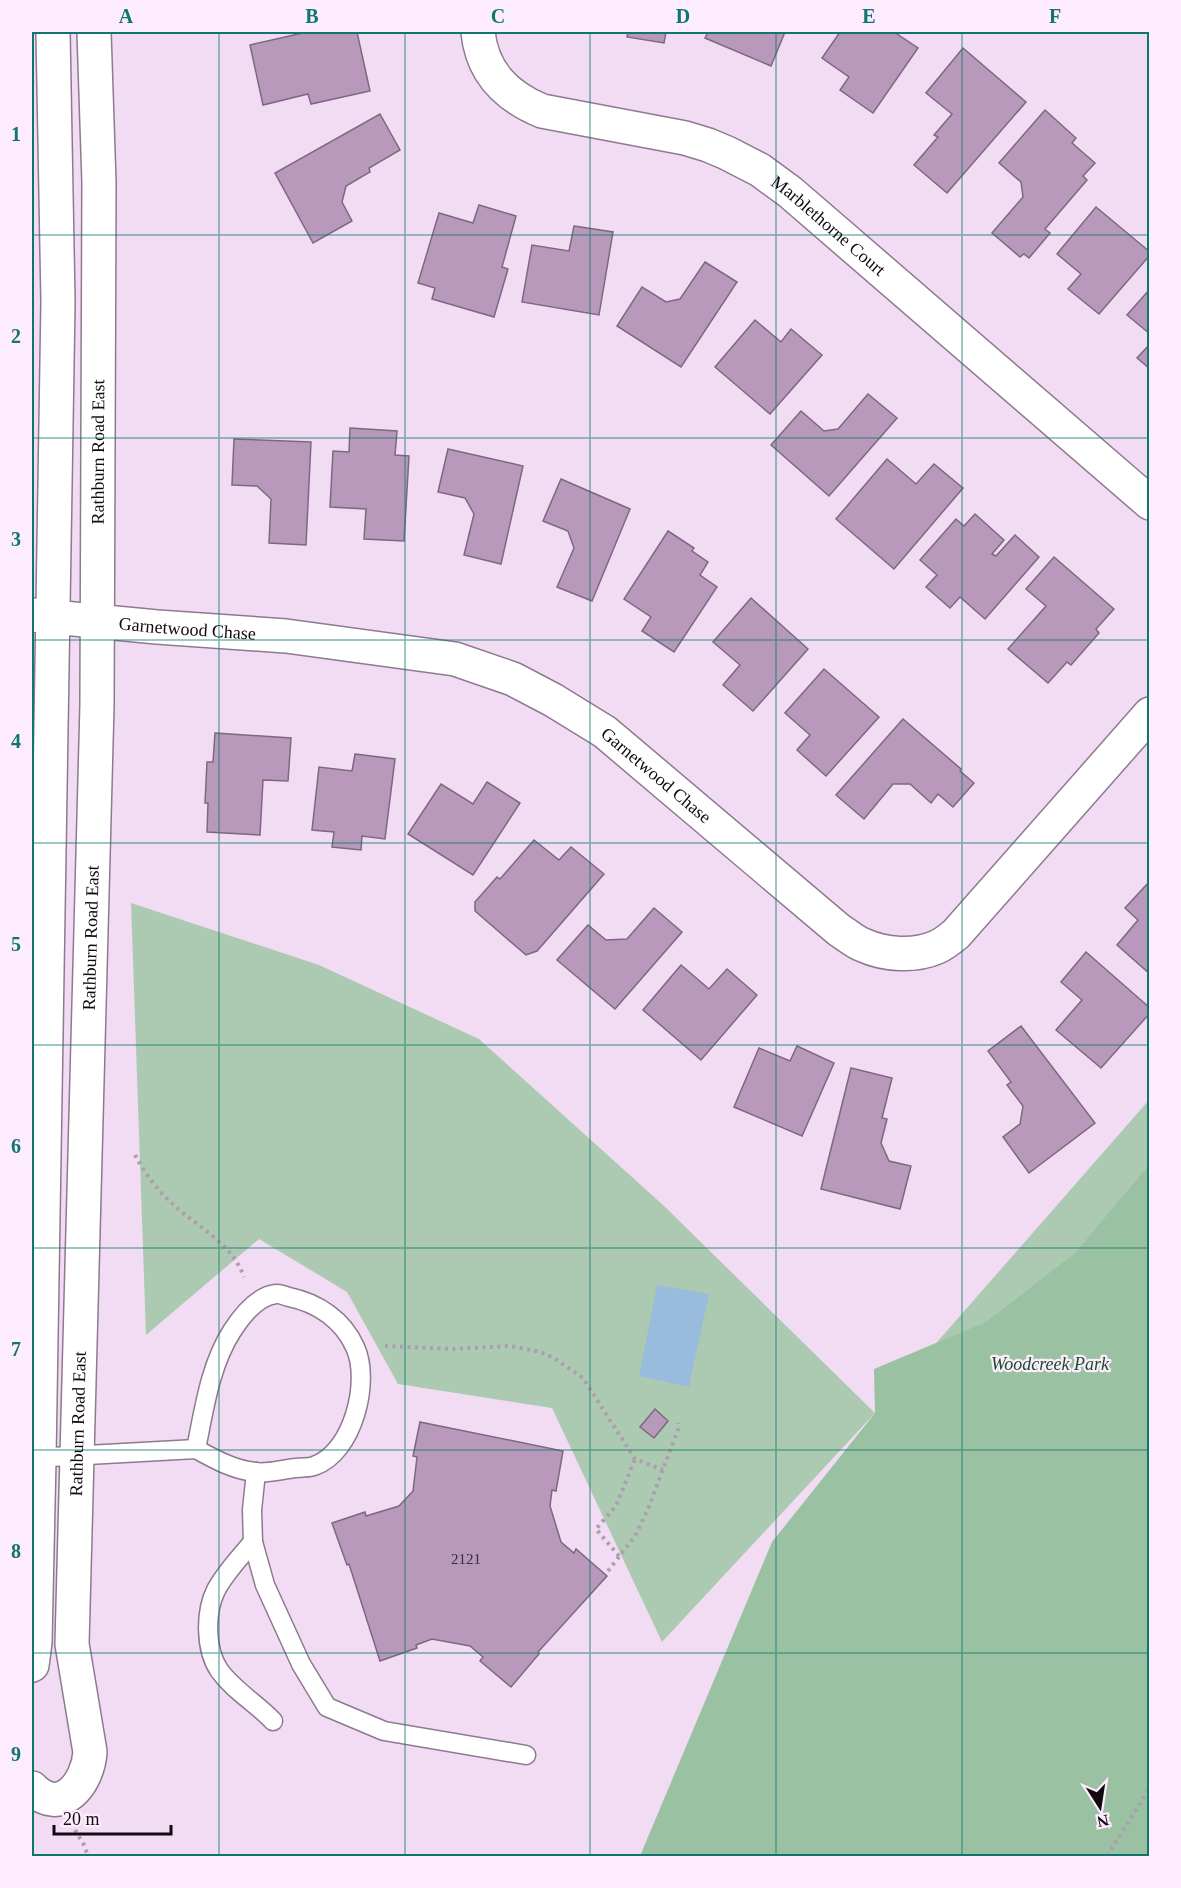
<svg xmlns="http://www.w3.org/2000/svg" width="1181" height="1888" viewBox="0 0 1181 1888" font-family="Georgia,serif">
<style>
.green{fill:#accab2}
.forest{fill:#9bc1a3}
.water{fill:#9abcdc}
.building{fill:#b899bb;stroke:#7c697d;stroke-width:1.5}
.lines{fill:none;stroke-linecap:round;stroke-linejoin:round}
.service-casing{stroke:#8d7a8f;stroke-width:21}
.minor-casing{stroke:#8d7a8f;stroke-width:36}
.tertiary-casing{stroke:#8d7a8f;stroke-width:36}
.path{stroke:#ae9caf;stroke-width:4;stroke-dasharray:3 4.5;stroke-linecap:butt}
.service{stroke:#fff;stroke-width:18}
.minor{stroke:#fff;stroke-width:33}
.tertiary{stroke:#fff;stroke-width:33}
.grid{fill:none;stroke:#0f766e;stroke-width:1.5;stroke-opacity:0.55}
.labels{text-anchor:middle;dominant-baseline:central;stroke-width:4.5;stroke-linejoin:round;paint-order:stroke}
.number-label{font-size:15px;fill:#3b2e3c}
.street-label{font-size:18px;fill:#110a11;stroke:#fdebfe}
.park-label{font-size:18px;font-style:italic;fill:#144f28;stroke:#fdebfe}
.neatline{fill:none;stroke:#0f766e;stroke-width:2}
.grid-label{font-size:20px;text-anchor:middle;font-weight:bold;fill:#0f766e}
</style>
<rect width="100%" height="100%" fill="#f2dcf4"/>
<path class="green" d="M 131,903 L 319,965 L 479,1039 L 663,1205 L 875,1413 L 1149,1100 L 1149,1502 L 875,1413 L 662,1642 L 552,1408 L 398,1384 L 347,1292 L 259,1239 L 146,1335 Z"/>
<path class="forest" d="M 1149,1165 L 1149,1856 L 640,1856 L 772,1542 L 875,1413 L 874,1369 L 986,1322 L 1075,1253 Z"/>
<path class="water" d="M 657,1285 L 709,1294 L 689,1387 L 639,1376 Z"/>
<g class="building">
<path d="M 307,32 L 357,32 L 370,91 L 311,104 L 308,94 L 263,105 L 250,45 Z"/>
<path d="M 628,32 L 666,32 L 664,43 L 627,37 Z"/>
<path d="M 708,32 L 785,32 L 771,66 L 705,38 Z"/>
<path d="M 840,32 L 894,32 L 918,48 L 873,113 L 840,90 L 849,77 L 822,58 Z"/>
<path d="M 963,48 L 1026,102 L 947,193 L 914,165 L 938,137 L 934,135 L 952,114 L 926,93 Z"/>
<path d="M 1045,110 L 1076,138 L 1072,143 L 1095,163 L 1083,176 L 1087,180 L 1045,229 L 1050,233 L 1029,258 L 1024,254 L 1020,257 L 992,233 L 1023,197 L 1021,182 L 999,163 Z"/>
<path d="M 380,114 L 400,150 L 369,168 L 370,172 L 346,186 L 342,202 L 352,221 L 313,243 L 275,173 Z"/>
<path d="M 479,205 L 516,216 L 502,267 L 508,269 L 494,317 L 432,299 L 435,288 L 418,283 L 439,213 L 473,223 Z"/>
<path d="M 1096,207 L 1150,252 L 1150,255 L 1099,314 L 1068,289 L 1081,274 L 1057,254 Z"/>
<path d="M 574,226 L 613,232 L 599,315 L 522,302 L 532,245 L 569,251 Z"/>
<path d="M 705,262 L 737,282 L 681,367 L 617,326 L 642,287 L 666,302 L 680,299 Z"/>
<path d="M 1150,289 L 1150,334 L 1127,315 Z"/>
<path d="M 755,320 L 781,342 L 791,329 L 822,355 L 770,414 L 715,367 Z"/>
<path d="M 1150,344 L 1150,369 L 1137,358 Z"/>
<path d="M 868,394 L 897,418 L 829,496 L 771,445 L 801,411 L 824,431 L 838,429 Z"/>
<path d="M 350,428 L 397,431 L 395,455 L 409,456 L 404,541 L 364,539 L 366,509 L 330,507 L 333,451 L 349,452 Z"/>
<path d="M 234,439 L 311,442 L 306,545 L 269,543 L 271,499 L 257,486 L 232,485 Z"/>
<path d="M 448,449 L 523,466 L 501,564 L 464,555 L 474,514 L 465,498 L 438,492 Z"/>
<path d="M 887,459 L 916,484 L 934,464 L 963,488 L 894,569 L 836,519 Z"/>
<path d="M 561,479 L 630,509 L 592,601 L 557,587 L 574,548 L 568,531 L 543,521 Z"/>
<path d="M 975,514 L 1004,540 L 992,554 L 996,556 L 1015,535 L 1039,557 L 985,619 L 960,597 L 950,608 L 926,587 L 937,575 L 920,560 L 956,519 L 964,526 Z"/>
<path d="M 668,531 L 694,548 L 692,551 L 708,562 L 700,575 L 717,587 L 674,652 L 642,631 L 651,617 L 624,599 Z"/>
<path d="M 1054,557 L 1114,609 L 1096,629 L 1099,633 L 1071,665 L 1067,662 L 1048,683 L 1008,649 L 1046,606 L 1026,589 Z"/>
<path d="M 751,598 L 808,649 L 753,711 L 723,685 L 740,665 L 713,642 Z"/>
<path d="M 824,669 L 879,717 L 826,776 L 797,750 L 810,735 L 785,713 Z"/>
<path d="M 903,719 L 961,769 L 960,771 L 974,783 L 953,807 L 938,794 L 931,803 L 910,784 L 893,784 L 864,819 L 836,795 Z"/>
<path d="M 215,733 L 291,738 L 288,781 L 263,780 L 260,835 L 207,832 L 208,803 L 205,803 L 207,762 L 213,762 Z"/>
<path d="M 355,754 L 395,759 L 385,839 L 362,836 L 361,850 L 332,847 L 334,832 L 312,830 L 319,767 L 352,771 Z"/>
<path d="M 487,782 L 520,803 L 473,875 L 408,834 L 441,784 L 473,804 Z"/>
<path d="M 534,840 L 559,860 L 571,847 L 604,874 L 537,951 L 526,955 L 475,911 L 475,902 L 497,877 L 500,879 Z"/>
<path d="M 1150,881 L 1150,974 L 1117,945 L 1138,920 L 1125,908 Z"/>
<path d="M 654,908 L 682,932 L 615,1009 L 557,960 L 588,925 L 606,940 L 627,939 Z"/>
<path d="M 1086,952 L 1150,1008 L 1150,1013 L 1101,1068 L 1056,1030 L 1082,1000 L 1061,982 Z"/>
<path d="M 681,965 L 709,989 L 727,969 L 757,995 L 701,1060 L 643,1010 Z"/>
<path d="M 1021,1026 L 1095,1123 L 1029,1173 L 1003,1137 L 1020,1124 L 1023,1106 L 1007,1085 L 1011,1082 L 988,1051 Z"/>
<path d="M 797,1046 L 834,1063 L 802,1136 L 734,1107 L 759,1048 L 790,1061 Z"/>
<path d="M 851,1068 L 892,1078 L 882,1118 L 887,1119 L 881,1143 L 889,1161 L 911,1166 L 900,1209 L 821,1189 Z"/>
<path d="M 655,1409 L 668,1421 L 654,1438 L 640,1427 Z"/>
<path d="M 420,1422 L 563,1451 L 556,1491 L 552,1490 L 550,1506 L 561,1542 L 574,1553 L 576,1549 L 607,1576 L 538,1652 L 539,1654 L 511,1687 L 480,1661 L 483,1657 L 470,1646 L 432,1639 L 416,1645 L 417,1648 L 380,1661 L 349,1564 L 347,1565 L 332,1523 L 365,1512 L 366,1516 L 399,1506 L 413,1491 L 417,1457 L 413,1456 Z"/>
</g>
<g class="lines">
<defs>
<g id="service">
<path d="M 33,1458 L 196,1449 C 214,1459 234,1470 255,1472 C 268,1474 283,1469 296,1468 C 302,1467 309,1468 314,1466 C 353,1453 371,1381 355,1347 C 343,1320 318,1303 289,1297 C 285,1296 279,1293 276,1294 C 257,1296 241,1317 232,1331 C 210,1365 204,1410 196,1449"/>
<path d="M 256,1472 L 252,1510 L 253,1542 L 265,1585 L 301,1664 L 327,1707 L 384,1731 L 526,1755"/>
<path d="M 253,1542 C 240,1557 225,1573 216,1590 C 205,1612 205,1649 219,1670 C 233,1690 256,1703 273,1721"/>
</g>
<g id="minor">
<path id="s1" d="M 478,32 C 482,72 506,96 542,111 L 685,138 L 708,145 L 727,153 L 760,170 L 790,192 L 1150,503"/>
<path id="s2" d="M 32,615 L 157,627 L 286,636 L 455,659 L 513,679 L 553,700 L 605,732 L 839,930 C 847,935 855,942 863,945 C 885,955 914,957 937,947 C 944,944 950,939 956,934 L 1150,714"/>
</g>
<g id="tertiary">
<path d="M 32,1665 L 35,1642 L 39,1458 L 58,302 L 53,32"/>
<path id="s3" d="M 32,1788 C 61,1818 88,1783 90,1752 L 72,1644 L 97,705 L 99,183 L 94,32"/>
</g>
</defs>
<use href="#service" class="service-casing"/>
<use href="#minor" class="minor-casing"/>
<use href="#tertiary" class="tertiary-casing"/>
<g class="path">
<path d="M 135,1155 C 145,1173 160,1194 176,1207 C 201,1229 232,1244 244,1277"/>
<path d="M 385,1346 L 452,1349 L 510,1346 L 541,1352 L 554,1358 L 583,1378 L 635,1459 L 663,1470"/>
<path d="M 619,1556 L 596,1529 L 616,1506 L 635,1459"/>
<path d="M 608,1571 L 635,1536 L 648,1509 L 679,1427 L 678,1423"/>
<path d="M 75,1830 L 84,1845 L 88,1856"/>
<path d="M 1107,1856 L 1150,1788"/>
</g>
<use href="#service" class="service"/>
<use href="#minor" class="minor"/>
<use href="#tertiary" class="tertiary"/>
</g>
<path class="grid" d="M 219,32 L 219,1856M 405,32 L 405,1856M 590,32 L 590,1856M 776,32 L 776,1856M 962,32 L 962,1856M 32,235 L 1150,235M 32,438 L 1150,438M 32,640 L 1150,640M 32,843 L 1150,843M 32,1045 L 1150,1045M 32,1248 L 1150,1248M 32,1450 L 1150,1450M 32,1653 L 1150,1653"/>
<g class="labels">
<g class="number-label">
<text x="466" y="1559">2121</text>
</g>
<g class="street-label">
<text stroke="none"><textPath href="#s1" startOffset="423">Marblethorne Court</textPath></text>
<text stroke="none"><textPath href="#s3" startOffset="1392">Rathburn Road East</textPath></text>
<text stroke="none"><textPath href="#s2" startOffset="156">Garnetwood Chase</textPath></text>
<text stroke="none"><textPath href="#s2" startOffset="660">Garnetwood Chase</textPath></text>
<text stroke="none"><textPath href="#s3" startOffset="906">Rathburn Road East</textPath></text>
<text stroke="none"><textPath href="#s3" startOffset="420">Rathburn Road East</textPath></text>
</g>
<g class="park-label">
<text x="1050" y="1364">Woodcreek Park</text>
</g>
</g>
<rect width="1181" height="1888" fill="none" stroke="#fdebfe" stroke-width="66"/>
<g transform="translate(1100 1807) rotate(168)" stroke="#fdebfe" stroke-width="4.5" paint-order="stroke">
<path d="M0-4.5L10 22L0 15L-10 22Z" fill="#110a11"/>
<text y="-9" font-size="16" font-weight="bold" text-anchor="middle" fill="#110a11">N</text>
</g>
<path d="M54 1825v9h117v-9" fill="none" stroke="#110a11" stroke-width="3"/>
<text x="63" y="1825" font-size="18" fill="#110a11" stroke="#fdebfe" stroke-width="4.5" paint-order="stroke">20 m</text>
<rect x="33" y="33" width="1115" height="1822" class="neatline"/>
<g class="grid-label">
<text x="126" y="23">A</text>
<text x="312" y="23">B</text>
<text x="498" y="23">C</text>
<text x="683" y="23">D</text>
<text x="869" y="23">E</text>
<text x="1055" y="23">F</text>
<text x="16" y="141">1</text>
<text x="16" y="343">2</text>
<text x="16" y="546">3</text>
<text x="16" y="748">4</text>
<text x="16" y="951">5</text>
<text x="16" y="1153">6</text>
<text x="16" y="1356">7</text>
<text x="16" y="1558">8</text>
<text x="16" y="1761">9</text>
</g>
</svg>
